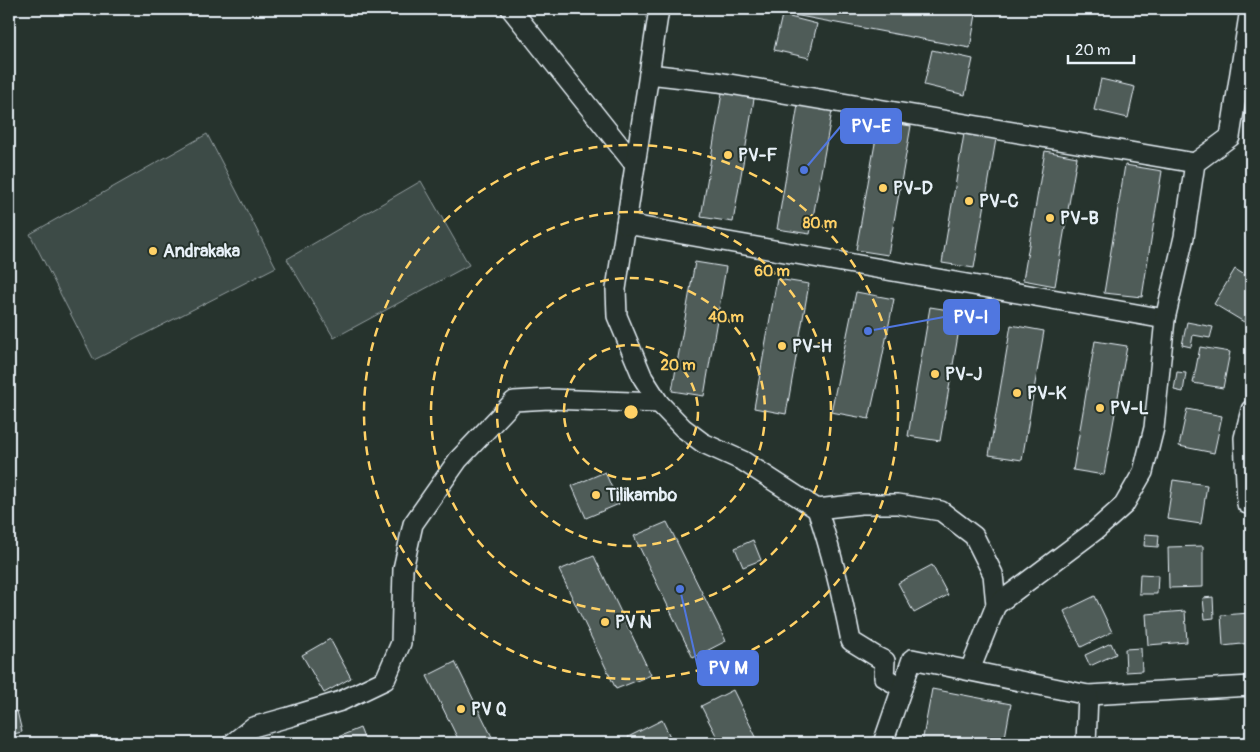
<svg xmlns="http://www.w3.org/2000/svg" width="1260" height="752" viewBox="0 0 1260 752" font-family="Pangolin,sans-serif">
<style>
.green{fill:#3e4b47;stroke:#939ea0}
.building{fill:#505c59;stroke:#e8f1f8}
.lines{fill:none;stroke-linecap:round;stroke-linejoin:round}
.street-casing{stroke:#e8f1f8;stroke-width:22}
.street{stroke:#26332d;stroke-width:19}
.ring{fill:none;stroke:#ffd166;stroke-width:2.5;stroke-dasharray:9 6}
.poi-dot{fill:#ffd166;stroke:#26332d;stroke-width:2}
.labels{text-anchor:middle;dominant-baseline:central;stroke-width:4;stroke-linejoin:round;paint-order:stroke}
.poi-label{font-size:18px;font-weight:bold;fill:#e8f1f8;stroke:#26332d;text-anchor:start}
.centre{fill:#ffd166;stroke:#26332d;stroke-width:2.5}
.ring-label{font-size:15px;text-anchor:middle;font-weight:bold;fill:#ffd166;stroke:#26332d;stroke-width:4;stroke-linejoin:round;paint-order:stroke}
.leader{fill:none;stroke:#5077e0;stroke-width:2}
.callout-dot{fill:#5077e0;stroke:#26332d;stroke-width:2}
.callout{fill:#5077e0;stroke:#5077e0;stroke-width:2}
.callout-label{font-size:19px;text-anchor:middle;font-weight:bold;fill:#fff}
</style>
<rect width="100%" height="100%" fill="#26332d"/>
<filter id="ink" filterUnits="userSpaceOnUse"><feTurbulence type="fractalNoise" baseFrequency=".02" numOctaves="2"/><feDisplacementMap in="SourceGraphic" scale="10" xChannelSelector="R" yChannelSelector="G"/><feConvolveMatrix kernelMatrix="1 2 1 2 8 2 1 2 1" color-interpolation-filters="sRGB"/></filter>
<g filter="url(#ink)">
<g class="green">
<path d="M 207,134 L 276,267 L 94,360 L 30,234 Z"/>
<path d="M 421,181 L 469,265 L 334,338 L 287,259 Z"/>
</g>
<g class="building">
<path d="M 762,9 L 977,9 L 970,48 Z"/>
<path d="M 782,15 L 817,24 L 809,58 L 774,50 Z"/>
<path d="M 932,50 L 973,59 L 965,95 L 924,85 Z"/>
<path d="M 1101,79 L 1135,87 L 1128,118 L 1094,110 Z"/>
<path d="M 723,87 L 755,93 L 733,222 L 701,217 Z"/>
<path d="M 798,105 L 832,111 L 810,234 L 777,229 Z"/>
<path d="M 879,121 L 911,126 L 888,255 L 856,250 Z"/>
<path d="M 964,134 L 996,139 L 974,268 L 942,263 Z"/>
<path d="M 1045,151 L 1077,157 L 1055,286 L 1023,280 Z"/>
<path d="M 1125,165 L 1162,171 L 1142,297 L 1104,293 Z"/>
<path d="M 695,262 L 726,267 L 704,396 L 672,391 Z"/>
<path d="M 1235,269 L 1251,279 L 1251,310 L 1244,322 L 1214,304 Z"/>
<path d="M 777,279 L 809,284 L 786,414 L 754,408 Z"/>
<path d="M 856,292 L 894,299 L 878,379 L 869,419 L 831,412 Z"/>
<path d="M 930,307 L 962,312 L 940,441 L 908,436 Z"/>
<path d="M 1187,322 L 1213,327 L 1210,338 L 1193,335 L 1191,347 L 1182,345 Z"/>
<path d="M 1011,325 L 1044,331 L 1022,460 L 989,455 Z"/>
<path d="M 1095,341 L 1127,346 L 1104,475 L 1073,470 Z"/>
<path d="M 1200,347 L 1230,352 L 1223,388 L 1193,383 Z"/>
<path d="M 1177,372 L 1186,373 L 1183,392 L 1174,390 Z"/>
<path d="M 1187,409 L 1222,416 L 1214,453 L 1179,446 Z"/>
<path d="M 605,472 L 619,504 L 586,518 L 572,486 Z"/>
<path d="M 1173,480 L 1207,485 L 1201,524 L 1167,519 Z"/>
<path d="M 667,522 L 726,641 L 693,658 L 634,536 Z"/>
<path d="M 1145,534 L 1159,535 L 1158,547 L 1144,546 Z"/>
<path d="M 753,540 L 761,560 L 743,567 L 735,548 Z"/>
<path d="M 1203,546 L 1203,587 L 1169,588 L 1168,547 Z"/>
<path d="M 594,556 L 651,675 L 616,689 L 559,570 Z"/>
<path d="M 932,565 L 948,595 L 914,613 L 898,583 Z"/>
<path d="M 1140,574 L 1158,575 L 1157,594 L 1139,594 Z"/>
<path d="M 1095,596 L 1112,632 L 1081,647 L 1064,611 Z"/>
<path d="M 1213,597 L 1214,618 L 1205,619 L 1203,598 Z"/>
<path d="M 1185,611 L 1187,642 L 1148,645 L 1146,614 Z"/>
<path d="M 1251,613 L 1251,643 L 1223,646 L 1221,615 Z"/>
<path d="M 330,639 L 351,678 L 324,693 L 302,655 Z"/>
<path d="M 1111,643 L 1116,654 L 1090,666 L 1085,655 Z"/>
<path d="M 1141,648 L 1142,671 L 1126,672 L 1125,649 Z"/>
<path d="M 455,662 L 495,743 L 460,743 L 427,676 Z"/>
<path d="M 932,689 L 1011,704 L 1004,743 L 922,743 Z"/>
<path d="M 733,690 L 759,743 L 720,743 L 701,706 Z"/>
<path d="M 17,711 L 22,732 L 9,735 L 9,714 Z"/>
<path d="M 662,720 L 673,743 L 631,743 L 628,737 Z"/>
<path d="M 360,728 L 366,743 L 335,743 L 333,739 Z"/>
<path d="M 1220,739 L 1220,743 L 1178,743 Z"/>
</g>
<g class="lines">
<defs>
<g id="street">
<path d="M 511,9 L 635,165"/>
<path d="M 659,9 L 616,289 L 617,316 L 643,378 L 659,403 L 683,428 L 703,443 L 743,461 L 817,509 L 861,504 L 898,504 L 941,511 L 974,536 L 993,574 L 996,605 L 970,670"/>
<path d="M 649,74 L 718,82 L 1195,163"/>
<path d="M 626,224 L 1165,319"/>
<path d="M 1251,410 L 1244,438 L 1247,504 L 1251,504"/>
<path d="M 817,509 C 832,553 842,595 851,641 L 877,657 L 885,661 L 884,677 L 902,688"/>
<path d="M 996,605 L 1096,530 L 1124,505 L 1143,472 L 1154,428 L 1165,319 L 1184,237 L 1195,163 L 1230,137 L 1250,9"/>
<path d="M 233,743 L 253,727 L 289,717 L 341,701 L 385,680 L 401,643 L 403,569 L 413,524 L 458,460 L 514,401 L 549,399 L 659,403"/>
<path d="M 883,743 L 912,659 L 1088,695 L 1251,686"/>
<path d="M 1086,743 L 1088,695"/>
</g>
</defs>
<use href="#street" class="street-casing"/>
<use href="#street" class="street"/>
</g>
</g>
<g class="ring">
<circle cx="631" cy="412" r="67"/>
<circle cx="631" cy="412" r="134"/>
<circle cx="631" cy="412" r="200"/>
<circle cx="631" cy="412" r="267"/>
</g>
<g class="poi-dot">
<circle cx="728" cy="155" r="5"/>
<circle cx="883" cy="188" r="5"/>
<circle cx="969" cy="201" r="5"/>
<circle cx="1050" cy="218" r="5"/>
<circle cx="153" cy="251" r="5"/>
<circle cx="782" cy="346" r="5"/>
<circle cx="935" cy="374" r="5"/>
<circle cx="1017" cy="393" r="5"/>
<circle cx="1100" cy="408" r="5"/>
<circle cx="596" cy="495" r="5"/>
<circle cx="605" cy="622" r="5"/>
<circle cx="461" cy="709" r="5"/>
</g>
<g class="labels">
<g class="poi-label">
<text x="738" y="155">PV-F</text>
<text x="893" y="188">PV-D</text>
<text x="979" y="201">PV-C</text>
<text x="1060" y="218">PV-B</text>
<text x="163" y="251">Andrakaka</text>
<text x="792" y="346">PV-H</text>
<text x="945" y="374">PV-J</text>
<text x="1027" y="393">PV-K</text>
<text x="1110" y="408">PV-L</text>
<text x="606" y="495">Tilikambo</text>
<text x="615" y="622">PV N</text>
<text x="471" y="709">PV Q</text>
</g>
</g>
<circle cx="631" cy="412" r="8" class="centre"/>
<g class="ring-label">
<text x="820" y="228">80 m</text>
<text x="772" y="276">60 m</text>
<text x="726" y="322">40 m</text>
<text x="678" y="370">20 m</text>
</g>
<path class="leader" d="M804 170L841 126M868 331L944 317M680 589L698 668"/>
<g class="callout-dot">
<circle cx="804" cy="170" r="5"/>
<circle cx="868" cy="331" r="5"/>
<circle cx="680" cy="589" r="5"/>
</g>
<g class="callout">
<rect x="841" y="109" width="60" height="34" rx="5"/>
<rect x="944" y="300" width="55" height="34" rx="5"/>
<rect x="698" y="651" width="60" height="34" rx="5"/>
</g>
<g class="callout-label">
<text x="871" y="132">PV-E</text>
<text x="971" y="323">PV-I</text>
<text x="728" y="674">PV M</text>
</g>
<rect width="1260" height="752" fill="none" stroke="#26332d" stroke-width="30"/>
<rect x="15" y="15" width="1230" height="722" fill="none" stroke="#e8f1f8" stroke-width="2" filter="url(#ink)"/>
<path d="M1068 55v8h66v-8" fill="none" stroke="#e8f1f8" stroke-width="2.5"/>
<text x="1075" y="55" font-size="15" fill="#e8f1f8" stroke="#26332d" stroke-width="4" paint-order="stroke">20 m</text>
</svg>
